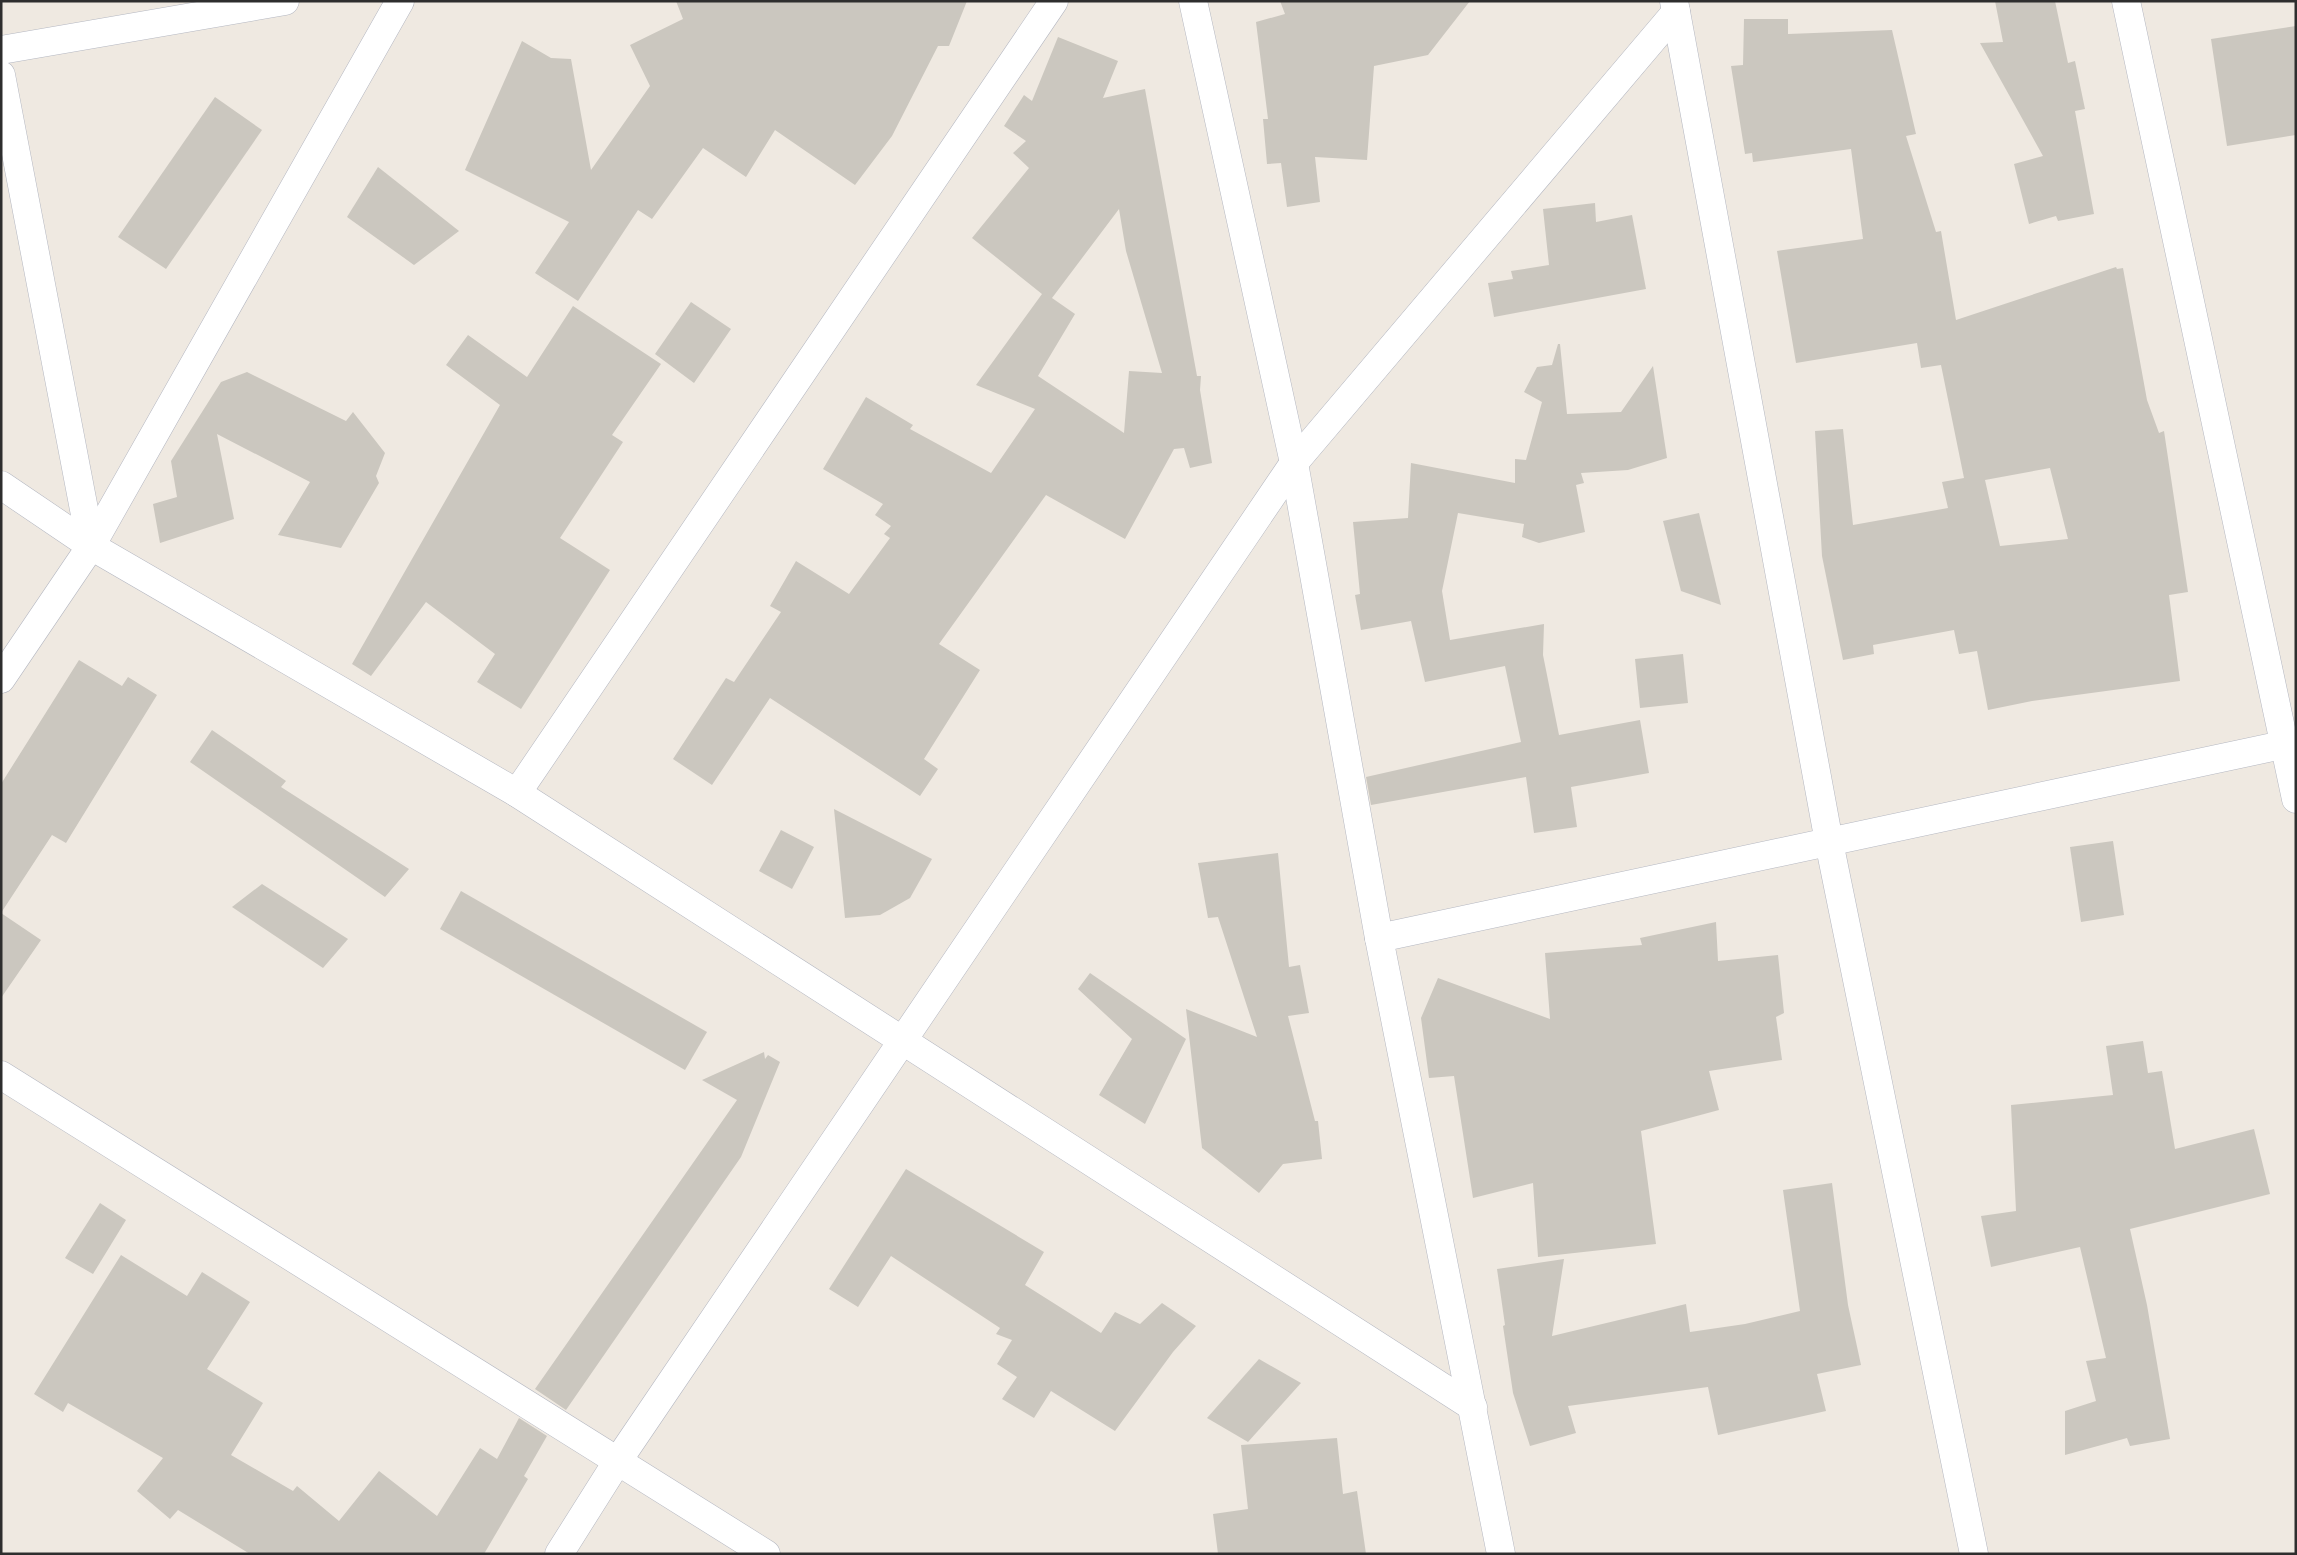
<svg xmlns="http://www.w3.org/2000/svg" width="2297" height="1555" viewBox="0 0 2297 1555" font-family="'IBM Plex Sans',sans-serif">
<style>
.building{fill:#cbc7bf;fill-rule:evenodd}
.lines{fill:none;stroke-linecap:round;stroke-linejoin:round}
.minor-casing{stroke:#b4b7c1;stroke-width:29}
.minor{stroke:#fff;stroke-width:28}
</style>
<rect width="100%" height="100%" fill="#efe9e1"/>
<g class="building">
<path d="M 676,1 L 967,1 L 949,46 L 938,46 L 892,136 L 855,185 L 775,130 L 746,177 L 703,148 L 652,219 L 638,210 L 578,301 L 535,273 L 569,222 L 465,170 L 522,41 L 551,58 L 571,59 L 591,170 L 650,86 L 630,45 L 683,19 Z"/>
<path d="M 1280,1 L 1470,1 L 1428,55 L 1374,66 L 1367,160 L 1315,157 L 1320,202 L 1287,207 L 1281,163 L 1267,164 L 1263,119 L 1268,119 L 1256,22 L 1285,14 Z"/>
<path d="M 1995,1 L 2055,1 L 2068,63 L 2075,61 L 2085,109 L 2075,111 L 2094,214 L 2058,221 L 2056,216 L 2029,224 L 2014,164 L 2043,156 L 1980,43 L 2003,42 Z"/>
<path d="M 1744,19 L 1788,19 L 1788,34 L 1892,30 L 1916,134 L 1906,136 L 1936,232 L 1941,231 L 1956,320 L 2116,267 L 2117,269 L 2123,268 L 2147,400 L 2159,433 L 2164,431 L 2188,592 L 2169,595 L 2180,681 L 2032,701 L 1988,710 L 1977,651 L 1959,654 L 1954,630 L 1873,645 L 1874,654 L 1843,660 L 1822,556 L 1815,431 L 1843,429 L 1853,525 L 1948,508 L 1942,482 L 1964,478 L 1941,365 L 1921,368 L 1917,343 L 1796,363 L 1777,251 L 1863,239 L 1851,149 L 1753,162 L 1752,153 L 1745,154 L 1731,66 L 1743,65 ZM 2050,468 L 2068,539 L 2000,546 L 1985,480 Z"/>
<path d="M 2296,26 L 2296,135 L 2227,146 L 2211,39 Z"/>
<path d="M 1058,37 L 1118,61 L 1103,98 L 1145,89 L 1197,376 L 1201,376 L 1200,390 L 1212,463 L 1190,468 L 1184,448 L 1174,449 L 1125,539 L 1046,495 L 939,644 L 980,670 L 924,759 L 938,769 L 920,796 L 770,698 L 712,785 L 673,759 L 726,678 L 734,682 L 781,612 L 770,606 L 796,561 L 849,594 L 890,538 L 884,534 L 891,526 L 875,515 L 883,504 L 823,469 L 866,397 L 913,425 L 910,429 L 991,473 L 1035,409 L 976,385 L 1042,294 L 972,238 L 1029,168 L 1013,153 L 1026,141 L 1004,126 L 1024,95 L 1032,101 ZM 1119,209 L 1126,251 L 1162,373 L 1129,371 L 1124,433 L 1038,376 L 1075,314 L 1052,298 Z"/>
<path d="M 215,97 L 262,130 L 166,269 L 118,237 Z"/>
<path d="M 378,167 L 459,231 L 414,265 L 347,217 Z"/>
<path d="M 1595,203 L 1596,222 L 1632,215 L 1646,289 L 1494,317 L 1488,283 L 1513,279 L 1511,271 L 1549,265 L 1543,209 Z"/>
<path d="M 691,302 L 731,329 L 694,383 L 655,354 Z"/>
<path d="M 573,306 L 661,364 L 612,435 L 623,442 L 560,538 L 610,570 L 521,709 L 477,682 L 495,654 L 426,602 L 371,676 L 352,664 L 500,405 L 446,365 L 468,335 L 527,377 Z"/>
<path d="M 1558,344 L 1560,344 L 1567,414 L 1621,412 L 1653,366 L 1667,458 L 1628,470 L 1581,473 L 1584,483 L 1576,485 L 1585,532 L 1539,543 L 1522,537 L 1524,524 L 1458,513 L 1442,591 L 1450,640 L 1544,624 L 1543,655 L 1559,735 L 1640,720 L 1649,773 L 1571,787 L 1577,827 L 1534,833 L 1526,777 L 1371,805 L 1366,777 L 1521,742 L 1505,666 L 1425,682 L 1411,621 L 1361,630 L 1355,595 L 1360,594 L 1353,522 L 1408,518 L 1411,463 L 1515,483 L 1515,459 L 1526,460 L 1542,402 L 1524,392 L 1537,367 L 1552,365 Z"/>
<path d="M 247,372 L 346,421 L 353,412 L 385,453 L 376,476 L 379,483 L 341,548 L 278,535 L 310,482 L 217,434 L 234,519 L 160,543 L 153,504 L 177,497 L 171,461 L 221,382 Z"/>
<path d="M 1699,513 L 1721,605 L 1681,591 L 1663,521 Z"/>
<path d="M 1683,654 L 1688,703 L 1640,708 L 1635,659 Z"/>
<path d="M 79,660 L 122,686 L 128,677 L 157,695 L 66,843 L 52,835 L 1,913 L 41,940 L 1,998 L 1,784 Z"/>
<path d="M 212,730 L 286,781 L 281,787 L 409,869 L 385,897 L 190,762 Z"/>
<path d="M 834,809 L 932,859 L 910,898 L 880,915 L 845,918 Z"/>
<path d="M 781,830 L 814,847 L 792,889 L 759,871 Z"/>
<path d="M 2113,841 L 2124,915 L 2081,922 L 2070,847 Z"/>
<path d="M 1278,853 L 1289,967 L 1300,965 L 1309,1013 L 1288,1016 L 1315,1121 L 1318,1121 L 1322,1159 L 1283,1164 L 1259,1193 L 1202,1148 L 1186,1009 L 1257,1037 L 1218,917 L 1208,918 L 1198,863 Z"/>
<path d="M 262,884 L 348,939 L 323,968 L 232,907 Z"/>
<path d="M 461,891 L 707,1032 L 685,1070 L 440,929 Z"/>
<path d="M 1716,922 L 1718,961 L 1778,955 L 1784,1013 L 1776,1017 L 1782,1060 L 1709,1071 L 1719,1110 L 1641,1131 L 1656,1244 L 1538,1257 L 1533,1183 L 1473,1198 L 1454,1076 L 1429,1078 L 1421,1018 L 1438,978 L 1550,1019 L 1545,953 L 1642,945 L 1640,938 Z"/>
<path d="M 1090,973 L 1186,1039 L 1145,1124 L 1099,1095 L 1132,1039 L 1078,989 Z"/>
<path d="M 2143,1041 L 2148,1073 L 2162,1071 L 2175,1149 L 2254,1129 L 2270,1194 L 2130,1229 L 2147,1305 L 2170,1439 L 2130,1446 L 2127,1438 L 2065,1455 L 2065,1411 L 2096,1401 L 2086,1361 L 2106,1358 L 2080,1247 L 1991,1267 L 1981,1216 L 2016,1211 L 2011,1105 L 2113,1095 L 2106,1046 Z"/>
<path d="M 764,1052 L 765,1059 L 768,1055 L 780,1062 L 741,1157 L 566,1410 L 535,1389 L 737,1100 L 702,1080 Z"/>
<path d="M 906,1169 L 1044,1252 L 1025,1285 L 1101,1333 L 1115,1312 L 1140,1324 L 1162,1303 L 1196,1326 L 1173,1352 L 1115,1431 L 1051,1391 L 1034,1418 L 1002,1399 L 1017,1377 L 997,1364 L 1012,1340 L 996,1334 L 1000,1328 L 891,1256 L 858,1307 L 829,1289 Z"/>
<path d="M 1832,1183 L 1848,1305 L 1861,1365 L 1817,1374 L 1826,1411 L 1718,1435 L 1708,1387 L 1568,1406 L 1576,1433 L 1530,1446 L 1513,1393 L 1503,1326 L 1505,1325 L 1497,1269 L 1564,1259 L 1552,1336 L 1686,1304 L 1690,1332 L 1745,1324 L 1800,1311 L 1783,1190 Z"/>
<path d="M 100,1203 L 126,1220 L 93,1274 L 65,1258 Z"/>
<path d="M 121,1255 L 187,1296 L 202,1272 L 250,1302 L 207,1369 L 263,1403 L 231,1455 L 293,1491 L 297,1486 L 339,1521 L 379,1471 L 437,1516 L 480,1448 L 497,1459 L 519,1418 L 547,1436 L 524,1476 L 528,1479 L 484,1554 L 250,1554 L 178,1510 L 170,1519 L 137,1491 L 163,1458 L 68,1403 L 63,1412 L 34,1394 Z"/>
<path d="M 1259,1359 L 1301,1383 L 1248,1442 L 1207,1418 Z"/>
<path d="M 1337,1438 L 1343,1494 L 1357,1491 L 1366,1554 L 1218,1554 L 1213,1514 L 1248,1509 L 1241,1445 Z"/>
</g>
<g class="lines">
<defs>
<g id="minor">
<path d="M 1193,1 L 1294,463 L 1379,938 L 1501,1554"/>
<path d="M 1674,1 L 1829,842 L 1974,1554"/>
<path d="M 2126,1 L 2296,799"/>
<path d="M 1,50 L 285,1"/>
<path d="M 1,75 L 91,546"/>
<path d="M 1,485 L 91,546 L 517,793 L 1473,1407"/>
<path d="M 1,679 L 91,546 L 400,1"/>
<path d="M 517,793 L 1054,1"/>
<path d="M 1379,938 L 2296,742"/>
<path d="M 1,1075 L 766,1554"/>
<path d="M 559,1554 L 617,1462 L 1294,463 L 1676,12"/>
</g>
</defs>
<use href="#minor" class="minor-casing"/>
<use href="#minor" class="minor"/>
</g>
<rect width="2297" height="1555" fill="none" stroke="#2e2e2e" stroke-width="5"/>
</svg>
